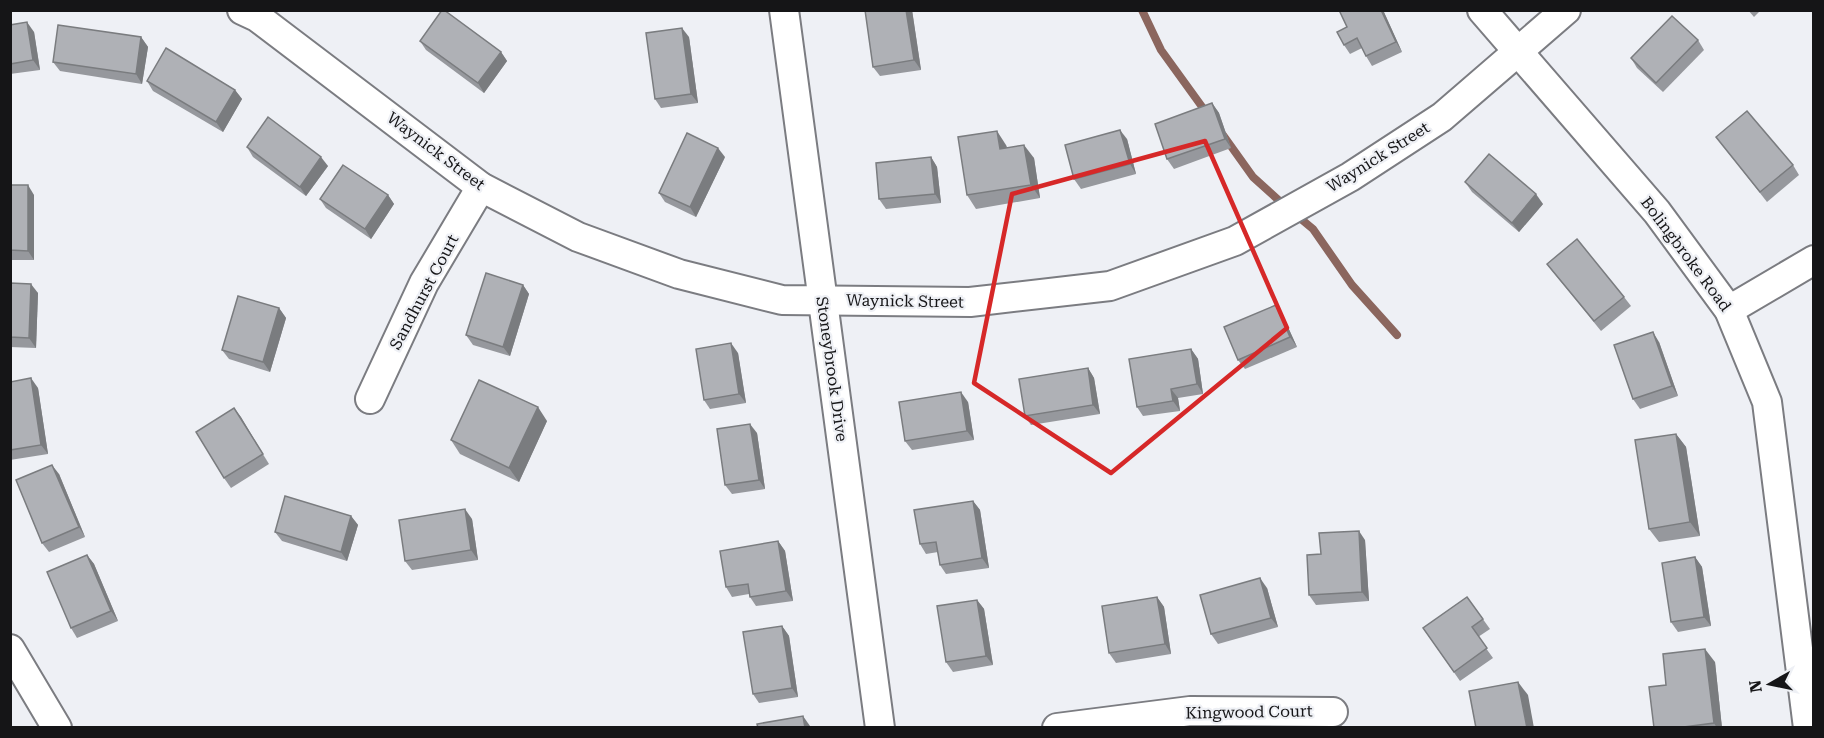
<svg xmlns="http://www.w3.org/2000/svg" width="1824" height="738" viewBox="0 0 1824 738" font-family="'Roboto Serif',serif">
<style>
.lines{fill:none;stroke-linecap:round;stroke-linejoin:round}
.stream{stroke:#8b665e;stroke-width:8}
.minor-casing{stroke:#7b7c81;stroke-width:32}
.minor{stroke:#fff;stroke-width:28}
.wall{fill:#96989d}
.shaded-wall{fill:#7a7c7f}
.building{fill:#afb1b6;stroke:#7a7c7f;stroke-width:1.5}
.marked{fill:none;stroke:#d62828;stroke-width:4.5;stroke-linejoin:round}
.labels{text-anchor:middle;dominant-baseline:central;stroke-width:4.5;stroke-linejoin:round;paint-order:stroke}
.street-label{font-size:16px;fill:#151517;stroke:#eef0f5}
</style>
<rect width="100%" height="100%" fill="#eef0f5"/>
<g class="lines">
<g class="stream">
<path d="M 1142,10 L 1161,50 L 1208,115"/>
<path d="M 1223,135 L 1253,177 L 1285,206"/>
<path d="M 1295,214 L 1313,229 L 1352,285 L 1397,335"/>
</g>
<defs>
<g id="minor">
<path d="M 242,10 L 257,17 L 481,187 L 578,237 L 679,274 L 782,300 L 970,302 L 1110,286 L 1235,241 L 1350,177 L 1442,117 L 1566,10"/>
<path d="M 784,10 L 880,728"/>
<path d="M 1482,10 L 1657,212 L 1729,310 L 1767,402 L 1808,728"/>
<path d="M 1729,310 L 1814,260"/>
<path d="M 370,399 L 424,283 L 481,187"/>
<path d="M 10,649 L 57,728"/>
<path d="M 1057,728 L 1190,711 L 1333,712"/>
</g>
</defs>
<use href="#minor" class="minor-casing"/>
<use href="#minor" class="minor"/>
</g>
<g class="wall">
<path d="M 865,10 L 912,10 L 921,70 L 880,76 L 873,67 Z"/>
<path d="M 1383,10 L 1402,52 L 1372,66 L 1366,56 L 1362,48 L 1350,54 L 1344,45 Z"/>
<path d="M 1748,10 L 1761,10 L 1754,17 Z"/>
<path d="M 10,25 L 34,32 L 40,70 L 10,74 Z"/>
<path d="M 141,37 L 148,47 L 142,84 L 60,71 L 53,62 Z"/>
<path d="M 689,37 L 698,103 L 661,108 L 655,99 Z"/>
<path d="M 1698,40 L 1704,50 L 1663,92 L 1637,68 L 1631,58 Z"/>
<path d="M 420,41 L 501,52 L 507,61 L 484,93 L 426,50 Z"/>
<path d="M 147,81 L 235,90 L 242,99 L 223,132 L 153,91 Z"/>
<path d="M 1212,103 L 1219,113 L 1231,148 L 1174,169 L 1167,159 Z"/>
<path d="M 1716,137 L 1793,165 L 1799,175 L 1767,202 Z"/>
<path d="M 1127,139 L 1136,174 L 1081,189 L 1074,179 Z"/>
<path d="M 1006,145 L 1007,147 L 1034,158 L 1040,198 L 976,209 L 967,195 Z"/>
<path d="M 247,147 L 328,166 L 306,196 L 253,157 Z"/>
<path d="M 725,157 L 696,217 L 665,202 L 659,193 Z"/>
<path d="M 931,157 L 937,167 L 941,203 L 886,209 L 879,199 Z"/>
<path d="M 1465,182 L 1543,204 L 1519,232 L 1472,192 Z"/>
<path d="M 10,185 L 34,195 L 34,260 L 10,260 Z"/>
<path d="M 388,195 L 394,204 L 371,239 L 326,208 L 320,199 Z"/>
<path d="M 1547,264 L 1624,297 L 1631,306 L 1601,331 L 1554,273 Z"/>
<path d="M 10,283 L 38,293 L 36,348 L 10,347 Z"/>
<path d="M 523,285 L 529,294 L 510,356 L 473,345 L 466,335 Z"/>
<path d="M 279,308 L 286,318 L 270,372 L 229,359 L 222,350 Z"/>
<path d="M 1282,314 L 1297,347 L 1245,369 L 1238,360 Z"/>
<path d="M 1659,342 L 1678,396 L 1640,409 L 1633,399 Z"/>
<path d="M 1191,349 L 1198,359 L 1203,394 L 1178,398 L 1180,411 L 1143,416 L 1137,407 Z"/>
<path d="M 738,353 L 746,403 L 710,409 L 704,400 Z"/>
<path d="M 1088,368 L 1094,378 L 1100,414 L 1031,425 L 1025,416 Z"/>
<path d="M 10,382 L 38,388 L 48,454 L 10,460 Z"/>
<path d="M 968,402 L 974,440 L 912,450 L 905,441 Z"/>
<path d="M 234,408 L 269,464 L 231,488 L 224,478 Z"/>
<path d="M 547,421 L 519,482 L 460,454 L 451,440 Z"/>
<path d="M 757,433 L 765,489 L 732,494 L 725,485 Z"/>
<path d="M 1676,434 L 1686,447 L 1700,536 L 1659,542 L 1649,529 Z"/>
<path d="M 59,474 L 85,537 L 49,552 L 42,543 Z"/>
<path d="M 973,501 L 980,510 L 989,568 L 946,574 L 940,565 L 938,552 L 926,554 L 920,544 Z"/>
<path d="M 351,516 L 358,525 L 347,561 L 282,541 L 275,532 Z"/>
<path d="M 472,519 L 478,560 L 412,570 L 405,561 Z"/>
<path d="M 1365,540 L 1369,601 L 1316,605 L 1309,595 L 1321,554 Z"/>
<path d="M 778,541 L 785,551 L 793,601 L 756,606 L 750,597 L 749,594 L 732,597 L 726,587 Z"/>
<path d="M 87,555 L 94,564 L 118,621 L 77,638 L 71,628 Z"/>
<path d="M 1695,557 L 1702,567 L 1711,626 L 1678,632 L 1671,622 Z"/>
<path d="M 1267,588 L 1278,627 L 1218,644 L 1211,634 Z"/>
<path d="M 1157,597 L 1164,607 L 1171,654 L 1116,663 L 1109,653 Z"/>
<path d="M 1467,597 L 1490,629 L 1478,637 L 1493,658 L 1460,681 L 1423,628 Z"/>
<path d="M 977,600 L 984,609 L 993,665 L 953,672 L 946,662 Z"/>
<path d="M 782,626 L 789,636 L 798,697 L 759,703 L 753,694 Z"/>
<path d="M 1715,662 L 1722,728 L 1654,728 L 1666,685 Z"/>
</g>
<g class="shaded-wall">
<path d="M 906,10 L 912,10 L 921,70 L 914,60 Z"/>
<path d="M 1381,10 L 1383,10 L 1402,52 L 1396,42 Z"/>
<path d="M 27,22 L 34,32 L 40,70 L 33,60 Z"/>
<path d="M 682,28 L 689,37 L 698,103 L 691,94 Z"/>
<path d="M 141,37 L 148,47 L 142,84 L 136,74 Z"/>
<path d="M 501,52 L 507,61 L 484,93 L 478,83 Z"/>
<path d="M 235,90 L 242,99 L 223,132 L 216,122 Z"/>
<path d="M 1212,103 L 1219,113 L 1231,148 L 1225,139 Z"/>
<path d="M 1120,130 L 1127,139 L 1136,174 L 1130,164 Z"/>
<path d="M 997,131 L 1006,145 L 1009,162 L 1000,149 Z"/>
<path d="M 1024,145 L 1034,158 L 1040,198 L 1031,185 Z"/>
<path d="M 718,148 L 725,157 L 696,217 L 690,207 Z"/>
<path d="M 321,157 L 328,166 L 306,196 L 300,187 Z"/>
<path d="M 931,157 L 937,167 L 941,203 L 935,194 Z"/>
<path d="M 28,185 L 34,195 L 34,260 L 28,251 Z"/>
<path d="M 1536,194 L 1543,204 L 1519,232 L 1512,223 Z"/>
<path d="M 388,195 L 394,204 L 371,239 L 365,229 Z"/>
<path d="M 31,284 L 38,293 L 36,348 L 29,338 Z"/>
<path d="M 523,285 L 529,294 L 510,356 L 503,347 Z"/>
<path d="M 1276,305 L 1282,314 L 1297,347 L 1290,337 Z"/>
<path d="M 279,308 L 286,318 L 270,372 L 263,362 Z"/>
<path d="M 1653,332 L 1659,342 L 1678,396 L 1672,386 Z"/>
<path d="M 731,343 L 738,353 L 746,403 L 739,394 Z"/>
<path d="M 1191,349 L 1198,359 L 1203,394 L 1197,384 Z"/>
<path d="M 1088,368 L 1094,378 L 1100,414 L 1093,405 Z"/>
<path d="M 31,378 L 38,388 L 48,454 L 41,445 Z"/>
<path d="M 1171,389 L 1178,398 L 1180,411 L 1173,401 Z"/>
<path d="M 961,392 L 968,402 L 974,440 L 967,431 Z"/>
<path d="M 538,407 L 547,421 L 519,482 L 509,468 Z"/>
<path d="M 234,408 L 241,417 L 269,464 L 263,454 Z"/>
<path d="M 750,424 L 757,433 L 765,489 L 759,480 Z"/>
<path d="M 1676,434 L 1686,447 L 1700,536 L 1690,522 Z"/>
<path d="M 52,465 L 59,474 L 85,537 L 79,527 Z"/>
<path d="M 973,501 L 980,510 L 989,568 L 982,558 Z"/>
<path d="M 465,509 L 472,519 L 478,560 L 471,550 Z"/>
<path d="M 351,516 L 358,525 L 347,561 L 341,552 Z"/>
<path d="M 1359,531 L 1365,540 L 1369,601 L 1362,592 Z"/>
<path d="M 778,541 L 785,551 L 793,601 L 786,591 Z"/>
<path d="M 87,555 L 94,564 L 118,621 L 111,611 Z"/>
<path d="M 1695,557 L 1702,567 L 1711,626 L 1704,617 Z"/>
<path d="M 1260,578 L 1267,588 L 1278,627 L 1271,618 Z"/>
<path d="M 1157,597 L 1164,607 L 1171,654 L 1165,644 Z"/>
<path d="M 977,600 L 984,609 L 993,665 L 986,656 Z"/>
<path d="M 782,626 L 789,636 L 798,697 L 792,688 Z"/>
<path d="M 1705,649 L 1715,662 L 1722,728 L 1717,728 L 1714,723 Z"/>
<path d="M 1518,682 L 1528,695 L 1534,728 L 1527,728 Z"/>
<path d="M 803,716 L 810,726 L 810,728 L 805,728 Z"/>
</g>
<g class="building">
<path d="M 442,10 L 444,10 L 501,52 L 478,83 L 420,41 Z"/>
<path d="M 865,10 L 906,10 L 914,60 L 873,67 Z"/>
<path d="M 1339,10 L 1381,10 L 1396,42 L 1366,56 L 1357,38 L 1344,45 L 1337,32 L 1347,27 Z"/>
<path d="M 1672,16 L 1698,40 L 1656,83 L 1631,58 Z"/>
<path d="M 27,22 L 33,60 L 10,64 L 10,25 Z"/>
<path d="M 58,25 L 141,37 L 136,74 L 53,62 Z"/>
<path d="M 682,28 L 691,94 L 655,99 L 646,33 Z"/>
<path d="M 166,48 L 235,90 L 216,122 L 147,81 Z"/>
<path d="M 1212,103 L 1225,139 L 1167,159 L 1155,124 Z"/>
<path d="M 1747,111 L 1793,165 L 1760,192 L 1716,137 Z"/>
<path d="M 268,117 L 321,157 L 300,187 L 247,147 Z"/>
<path d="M 1120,130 L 1130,164 L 1074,179 L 1065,145 Z"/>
<path d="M 997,131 L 1000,149 L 1024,145 L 1031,185 L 967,195 L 958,137 Z"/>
<path d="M 687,133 L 718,148 L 690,207 L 659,193 Z"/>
<path d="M 1489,154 L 1536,194 L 1512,223 L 1465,182 Z"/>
<path d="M 931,157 L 935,194 L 879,199 L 876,163 Z"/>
<path d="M 343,165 L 388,195 L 365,229 L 320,199 Z"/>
<path d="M 10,185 L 28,185 L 28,251 L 10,250 Z"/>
<path d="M 1577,239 L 1624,297 L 1594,321 L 1547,264 Z"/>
<path d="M 486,273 L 523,285 L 503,347 L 466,335 Z"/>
<path d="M 10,283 L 31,284 L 29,338 L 10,337 Z"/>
<path d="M 238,296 L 279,308 L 263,362 L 222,350 Z"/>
<path d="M 1276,305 L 1290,337 L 1238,360 L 1224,327 Z"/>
<path d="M 1653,332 L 1672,386 L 1633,399 L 1614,345 Z"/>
<path d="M 731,343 L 739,394 L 704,400 L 696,349 Z"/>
<path d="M 1191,349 L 1197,384 L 1171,389 L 1173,401 L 1137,407 L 1129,359 Z"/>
<path d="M 1088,368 L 1093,405 L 1025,416 L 1019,379 Z"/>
<path d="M 31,378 L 41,445 L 10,450 L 10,382 Z"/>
<path d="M 479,380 L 538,407 L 509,468 L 451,440 Z"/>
<path d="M 961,392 L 967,431 L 905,441 L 899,402 Z"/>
<path d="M 234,408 L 263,454 L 224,478 L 196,432 Z"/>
<path d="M 750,424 L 759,480 L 725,485 L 717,429 Z"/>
<path d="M 1676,434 L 1690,522 L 1649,529 L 1635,440 Z"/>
<path d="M 52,465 L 79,527 L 42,543 L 16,480 Z"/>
<path d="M 285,496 L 351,516 L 341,552 L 275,532 Z"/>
<path d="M 973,501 L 982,558 L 940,565 L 936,542 L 920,544 L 914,510 Z"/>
<path d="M 465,509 L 471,550 L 405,561 L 399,520 Z"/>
<path d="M 1359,531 L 1362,592 L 1309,595 L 1307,555 L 1321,554 L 1319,533 Z"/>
<path d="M 778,541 L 786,591 L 750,597 L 748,584 L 726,587 L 720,551 Z"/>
<path d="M 87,555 L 111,611 L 71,628 L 47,572 Z"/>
<path d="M 1695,557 L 1704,617 L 1671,622 L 1662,563 Z"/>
<path d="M 1260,578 L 1271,618 L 1211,634 L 1200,595 Z"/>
<path d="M 1157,597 L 1165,644 L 1109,653 L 1102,606 Z"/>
<path d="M 1467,597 L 1483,619 L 1472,627 L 1487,648 L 1454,672 L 1423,628 Z"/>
<path d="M 977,600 L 986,656 L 946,662 L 937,606 Z"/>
<path d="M 782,626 L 792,688 L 753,694 L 743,632 Z"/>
<path d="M 1705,649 L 1714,723 L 1676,728 L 1654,728 L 1649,687 L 1666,685 L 1663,654 Z"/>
<path d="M 1518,682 L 1527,728 L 1476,728 L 1469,691 Z"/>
<path d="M 803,716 L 805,728 L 758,728 L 757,724 Z"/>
</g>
<path class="marked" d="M 1205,141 L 1287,328 L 1111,473 L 974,383 L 1012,194 Z"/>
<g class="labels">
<g class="street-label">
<text transform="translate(436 151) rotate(37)">Waynick Street</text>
<text transform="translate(1378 157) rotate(-32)">Waynick Street</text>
<text transform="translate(1686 254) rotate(53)">Bolingbroke Road</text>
<text transform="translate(424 292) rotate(-62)">Sandhurst Court</text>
<text transform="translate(905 301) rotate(1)">Waynick Street</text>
<text transform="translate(832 369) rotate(82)">Stoneybrook Drive</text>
<text transform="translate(1249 712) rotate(-1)">Kingwood Court</text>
</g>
</g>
<rect width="1824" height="738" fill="none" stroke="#151517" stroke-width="24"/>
<g transform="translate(1770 684) rotate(261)" stroke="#eef0f5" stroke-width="4.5" paint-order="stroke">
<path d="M0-4.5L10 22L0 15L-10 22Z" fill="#151517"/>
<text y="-9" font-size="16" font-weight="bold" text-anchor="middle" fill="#151517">N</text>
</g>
</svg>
